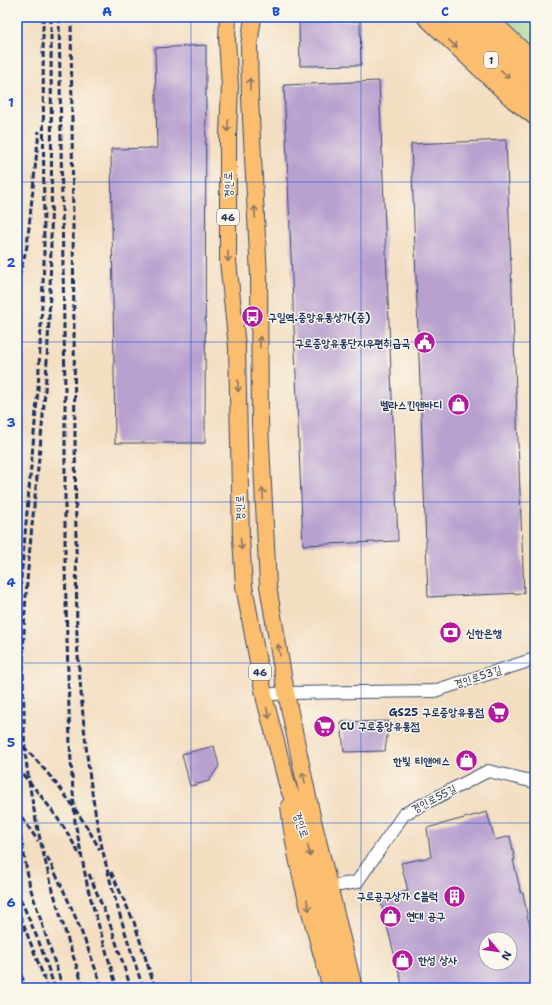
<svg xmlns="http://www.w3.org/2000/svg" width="552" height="1005" viewBox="0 0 552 1005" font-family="'Shantell Sans','Poor Story',sans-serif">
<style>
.green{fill:#8cc77c;stroke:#547b6d}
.building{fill:#b8a0cf;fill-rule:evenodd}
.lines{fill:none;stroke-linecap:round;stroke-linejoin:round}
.minor-casing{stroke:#3b496d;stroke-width:14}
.major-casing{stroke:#3b496d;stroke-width:18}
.minor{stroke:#fff;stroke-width:12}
.major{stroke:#fbbe6e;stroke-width:16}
.rail{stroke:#1b2f5e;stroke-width:3;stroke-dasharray:6 3;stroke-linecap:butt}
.oneway{stroke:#8b7666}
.grid{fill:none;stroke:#1d4ed8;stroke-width:1;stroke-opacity:0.55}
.labels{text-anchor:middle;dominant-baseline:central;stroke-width:3;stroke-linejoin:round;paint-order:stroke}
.shield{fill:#fbf7ec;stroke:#5e6b89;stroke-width:1}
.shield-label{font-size:10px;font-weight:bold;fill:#1b2f5e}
.street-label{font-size:11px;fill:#1b2f5e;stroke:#fbf7ec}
.poi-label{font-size:11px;font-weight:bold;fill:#1b2f5e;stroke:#fbf7ec;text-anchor:start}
.neatline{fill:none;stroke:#1d4ed8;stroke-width:1.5}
.grid-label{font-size:13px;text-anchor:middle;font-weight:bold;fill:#1d4ed8}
</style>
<rect width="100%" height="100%" fill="#fbf7ec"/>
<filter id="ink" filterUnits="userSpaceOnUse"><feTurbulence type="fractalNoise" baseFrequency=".025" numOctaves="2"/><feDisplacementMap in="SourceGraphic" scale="8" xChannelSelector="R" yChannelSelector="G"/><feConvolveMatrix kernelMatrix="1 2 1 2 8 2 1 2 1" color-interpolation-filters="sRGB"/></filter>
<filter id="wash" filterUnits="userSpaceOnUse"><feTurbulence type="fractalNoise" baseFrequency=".012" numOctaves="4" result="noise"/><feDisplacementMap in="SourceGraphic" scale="16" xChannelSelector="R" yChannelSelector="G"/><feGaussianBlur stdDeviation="0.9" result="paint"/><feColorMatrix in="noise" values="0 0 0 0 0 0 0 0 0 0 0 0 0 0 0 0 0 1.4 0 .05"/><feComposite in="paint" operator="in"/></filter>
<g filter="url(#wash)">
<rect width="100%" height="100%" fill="#f3dec1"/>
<path class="green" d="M 500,17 L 535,17 L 535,51 Z"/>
<g id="blocks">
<g class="building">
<path d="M 360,21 L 361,65 L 300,66 L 299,22 Z"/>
<path d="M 206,45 L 205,443 L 115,443 L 111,149 L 157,148 L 155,48 Z"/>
<path d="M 379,81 L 398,541 L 303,545 L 284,85 Z"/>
<path d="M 506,140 L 524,593 L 428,597 L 411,144 Z"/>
<path d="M 389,721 L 385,751 L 344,752 L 341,722 Z"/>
<path d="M 214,746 L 219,766 L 209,781 L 190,786 L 182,754 Z"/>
<path d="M 487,812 L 495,840 L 510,836 L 515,860 L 513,860 L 521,893 L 523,893 L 528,919 L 535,940 L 535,988 L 403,988 L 380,899 L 408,891 L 401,863 L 431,857 L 427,828 ZM 486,939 L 510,939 L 510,963 L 486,963 Z"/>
</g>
</g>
</g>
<g filter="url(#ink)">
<use href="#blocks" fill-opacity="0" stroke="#3b496d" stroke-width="1"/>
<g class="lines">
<defs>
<g id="minor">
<path d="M 264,695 L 286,693 L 434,691 L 535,659"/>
<path d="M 340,885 L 357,882 L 404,814 L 488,771 L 535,782"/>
</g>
<g id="major">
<path d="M 228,17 L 227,40 L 230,87 L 228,134 L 228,261 L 237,347 L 241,538 L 244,586 L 265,700 L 287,784 L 303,827 L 342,988"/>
<path d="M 253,17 L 249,46 L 250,98 L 259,277 L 260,423 L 268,586 L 286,693 L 312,816 L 354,988"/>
<path d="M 425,17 L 514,101 L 535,117"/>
<path d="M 448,17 L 535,104"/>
<path d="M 468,17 L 535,82"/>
<path d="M 488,17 L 535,62"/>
<path d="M 289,806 C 295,868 315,928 331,988"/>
</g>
</defs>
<use href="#minor" class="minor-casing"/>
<use href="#major" class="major-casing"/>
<use href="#minor" class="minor"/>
<use href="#major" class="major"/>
<g class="rail">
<path d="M 51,17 C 51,142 54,267 45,391 C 37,498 19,603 24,710 C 24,727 24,743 26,760 C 36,839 58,913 84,988"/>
<path d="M 59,17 L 65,391 L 65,567 L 70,745 L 75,822 L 88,889 L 117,988"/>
<path d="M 71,17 L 77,643 C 82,704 86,766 98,827 C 108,882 126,935 143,988"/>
<path d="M 17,285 L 27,246 L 39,131"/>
<path d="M 17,624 L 38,389 L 44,262 L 43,17"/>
<path d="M 17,740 C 50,773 78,809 100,850"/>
<path d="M 17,768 C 39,792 65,825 79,854"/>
<path d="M 17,800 L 19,828 L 30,887 L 63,988"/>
<path d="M 17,810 L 38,841"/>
<path d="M 47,857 C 69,899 87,943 102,988"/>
<path d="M 111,872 L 134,922 L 155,988"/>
<path d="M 89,874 L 111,927 L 131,988"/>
<path d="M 17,891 L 39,942 L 55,988"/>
<path d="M 17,908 L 48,988"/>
<path d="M 17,967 L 27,988"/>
</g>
</g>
<defs><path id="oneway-shaft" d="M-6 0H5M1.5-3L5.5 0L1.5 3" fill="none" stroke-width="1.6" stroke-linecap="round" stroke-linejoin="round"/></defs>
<g class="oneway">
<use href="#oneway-shaft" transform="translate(453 44) rotate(43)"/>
<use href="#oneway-shaft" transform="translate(505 74) rotate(45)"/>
<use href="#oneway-shaft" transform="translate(250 84) rotate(-91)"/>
<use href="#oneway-shaft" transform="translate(228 126) rotate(93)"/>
<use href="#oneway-shaft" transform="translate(255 212) rotate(-93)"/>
<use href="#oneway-shaft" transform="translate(228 256) rotate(89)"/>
<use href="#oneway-shaft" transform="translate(260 342) rotate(-90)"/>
<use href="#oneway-shaft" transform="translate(238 386) rotate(89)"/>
<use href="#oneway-shaft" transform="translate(263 494) rotate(-93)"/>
<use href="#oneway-shaft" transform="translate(241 544) rotate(86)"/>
<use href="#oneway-shaft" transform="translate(279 650) rotate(-100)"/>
<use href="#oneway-shaft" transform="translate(268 713) rotate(75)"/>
<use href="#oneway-shaft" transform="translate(304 778) rotate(-102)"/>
<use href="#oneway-shaft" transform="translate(309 851) rotate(76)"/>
<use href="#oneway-shaft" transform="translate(308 905) rotate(77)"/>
</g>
</g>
<path class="grid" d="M 191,17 L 191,988M 361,17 L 361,988M 17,182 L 535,182M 17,342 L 535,342M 17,502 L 535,502M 17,663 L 535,663M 17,823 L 535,823"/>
<defs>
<symbol id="bus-disc" viewBox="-11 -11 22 22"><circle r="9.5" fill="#b5179e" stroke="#fbf7ec"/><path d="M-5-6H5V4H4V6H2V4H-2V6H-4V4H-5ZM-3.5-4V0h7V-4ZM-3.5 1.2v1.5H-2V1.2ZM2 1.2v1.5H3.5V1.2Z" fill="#fff"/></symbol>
<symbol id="civic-disc" viewBox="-11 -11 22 22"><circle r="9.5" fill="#b5179e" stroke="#fbf7ec"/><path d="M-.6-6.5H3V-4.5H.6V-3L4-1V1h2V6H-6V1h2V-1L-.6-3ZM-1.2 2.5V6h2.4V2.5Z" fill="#fff"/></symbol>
<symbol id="shop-disc" viewBox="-11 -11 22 22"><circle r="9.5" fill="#b5179e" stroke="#fbf7ec"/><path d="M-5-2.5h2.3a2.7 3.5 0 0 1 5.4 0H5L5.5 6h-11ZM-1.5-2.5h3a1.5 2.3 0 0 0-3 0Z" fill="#fff"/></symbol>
<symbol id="bank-disc" viewBox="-11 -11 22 22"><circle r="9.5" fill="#b5179e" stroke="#fbf7ec"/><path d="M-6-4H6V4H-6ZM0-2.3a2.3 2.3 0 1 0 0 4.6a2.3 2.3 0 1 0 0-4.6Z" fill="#fff"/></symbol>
<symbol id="supermarket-disc" viewBox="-11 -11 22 22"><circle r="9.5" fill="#b5179e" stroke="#fbf7ec"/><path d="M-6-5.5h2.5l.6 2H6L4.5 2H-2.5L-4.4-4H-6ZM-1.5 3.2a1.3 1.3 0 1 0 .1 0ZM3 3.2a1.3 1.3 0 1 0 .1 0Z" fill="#fff"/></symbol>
<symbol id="building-disc" viewBox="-11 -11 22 22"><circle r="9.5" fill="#b5179e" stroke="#fbf7ec"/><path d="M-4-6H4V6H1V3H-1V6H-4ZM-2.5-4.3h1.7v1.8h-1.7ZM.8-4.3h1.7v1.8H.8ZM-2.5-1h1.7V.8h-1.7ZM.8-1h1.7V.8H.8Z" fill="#fff"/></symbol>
</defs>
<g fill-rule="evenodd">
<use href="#bus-disc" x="240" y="304" width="25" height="25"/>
<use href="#civic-disc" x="412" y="330" width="25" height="25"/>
<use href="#shop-disc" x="446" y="392" width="25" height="25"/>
<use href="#bank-disc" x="438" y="620" width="25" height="25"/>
<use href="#supermarket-disc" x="486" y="700" width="25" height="25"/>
<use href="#supermarket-disc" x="312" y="714" width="25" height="25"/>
<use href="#shop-disc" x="454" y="748" width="25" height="25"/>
<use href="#building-disc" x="442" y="884" width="25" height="25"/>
<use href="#shop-disc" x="378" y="904" width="25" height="25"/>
<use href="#shop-disc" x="390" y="948" width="25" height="25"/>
</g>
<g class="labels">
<g class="shield">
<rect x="484" y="52" width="14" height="16" rx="3"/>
<rect x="217" y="209" width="22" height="16" rx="3"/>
<rect x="249" y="664" width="22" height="16" rx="3"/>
</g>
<g class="shield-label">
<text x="491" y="60">1</text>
<text x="228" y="217">46</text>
<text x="260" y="672">46</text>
</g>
<g class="street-label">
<text transform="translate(228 185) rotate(-90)">경인로</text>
<text transform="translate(240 508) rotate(-91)">경인로</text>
<text transform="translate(478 677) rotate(-18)">경인로53길</text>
<text transform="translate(434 799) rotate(-27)">경인로55길</text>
<text transform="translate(301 825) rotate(72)">경인로</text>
</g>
<g class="poi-label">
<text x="268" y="317">구일역.중앙유통상가(중)</text>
<text x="410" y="343" text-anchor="end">구로중앙유통단지우편취급국</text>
<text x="442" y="405" text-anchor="end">벨라스킨앤바디</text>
<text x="466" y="633">신한은행</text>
<text x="484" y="712" text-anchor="end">GS25 구로중앙유통점</text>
<text x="340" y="726">CU 구로중앙유통점</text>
<text x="450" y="761" text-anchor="end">한빛 티앤에스</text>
<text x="438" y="896" text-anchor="end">구로공구상가 C블럭</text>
<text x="406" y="916">현대 공구</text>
<text x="418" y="960">한성 상사</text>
</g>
</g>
<rect width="552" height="1005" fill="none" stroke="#fbf7ec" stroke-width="44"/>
<g transform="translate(498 951) rotate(119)"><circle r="19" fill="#fbf7ec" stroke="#a1a7b3"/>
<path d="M0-3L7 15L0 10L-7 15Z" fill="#b5179e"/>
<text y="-6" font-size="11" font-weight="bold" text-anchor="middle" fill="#1b2f5e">N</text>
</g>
<rect x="22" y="22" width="508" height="961" class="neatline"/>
<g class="grid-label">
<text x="107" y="16">A</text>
<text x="276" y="16">B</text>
<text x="445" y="16">C</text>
<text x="11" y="107">1</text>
<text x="11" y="267">2</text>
<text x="11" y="427">3</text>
<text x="11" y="587">4</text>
<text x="11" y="747">5</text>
<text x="11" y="907">6</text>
</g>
</svg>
